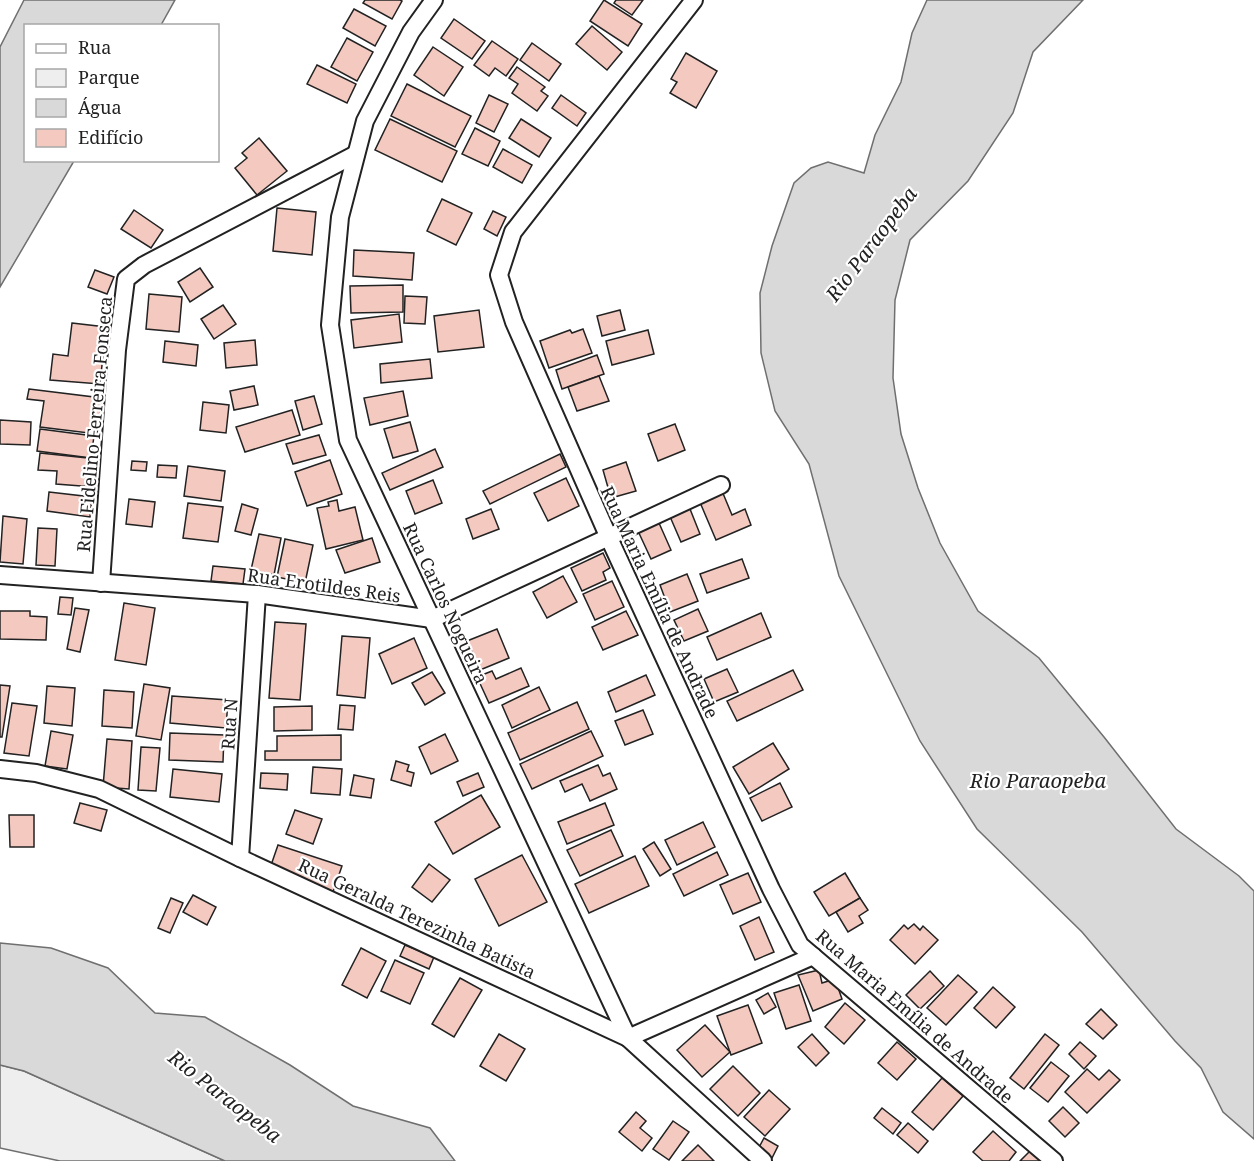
<svg xmlns="http://www.w3.org/2000/svg" width="1254" height="1161" viewBox="0 0 1254 1161" font-family="'Noto Serif',serif">
<style>
.green{fill:#eee;stroke:#6f6f6f;stroke-width:1.5}
.water{fill:#d9d9d9;stroke:#6f6f6f;stroke-width:1.5}
.building{fill:#f3c9c0;stroke:#222;stroke-width:1.5}
.lines{fill:none;stroke-linecap:round;stroke-linejoin:round}
.street-casing{stroke:#222;stroke-width:20}
.street{stroke:#fff;stroke-width:16}
.labels{text-anchor:middle;dominant-baseline:central;stroke-width:4.5;stroke-linejoin:round;paint-order:stroke}
.street-label{font-size:18px;fill:#222;stroke:#fff}
.water-label{font-size:20px;font-style:italic;fill:#222;stroke:#fff}
</style>
<rect width="100%" height="100%" fill="#fff"/>
<path class="green" d="M 0,1065 L 24,1071 L 225,1161 L 60,1161 L 0,1148 Z"/>
<g class="water">
<path d="M 24,0 L 175,0 L 161,25 L 26,26 L 26,160 L 74,161 L 0,287 L 0,47 Z"/>
<path d="M 927,0 L 1083,0 L 1033,52 L 1013,113 L 968,181 L 910,240 L 895,300 L 893,378 L 901,434 L 918,488 L 940,543 L 978,611 L 1039,658 L 1104,737 L 1176,829 L 1239,876 L 1254,891 L 1254,1139 L 1223,1112 L 1201,1068 L 1175,1041 L 1082,932 L 977,829 L 920,741 L 839,576 L 809,464 L 775,411 L 761,353 L 760,293 L 772,246 L 794,183 L 811,168 L 828,162 L 864,173 L 875,135 L 901,82 L 912,33 Z"/>
<path d="M 0,943 L 51,948 L 108,968 L 155,1013 L 205,1017 L 290,1065 L 353,1106 L 430,1128 L 455,1161 L 225,1161 L 24,1071 L 0,1065 Z"/>
</g>
<g class="building">
<path d="M 365,0 L 400,0 L 402,1 L 392,19 L 363,3 Z"/>
<path d="M 604,0 L 642,24 L 628,46 L 590,21 Z"/>
<path d="M 616,0 L 643,0 L 632,15 L 614,3 Z"/>
<path d="M 354,9 L 386,26 L 375,46 L 343,28 Z"/>
<path d="M 454,19 L 485,41 L 472,59 L 441,38 Z"/>
<path d="M 592,26 L 622,52 L 607,70 L 576,44 Z"/>
<path d="M 347,38 L 373,52 L 357,81 L 331,67 Z"/>
<path d="M 492,41 L 518,59 L 506,76 L 495,68 L 489,76 L 474,65 Z"/>
<path d="M 532,43 L 561,64 L 549,81 L 520,60 Z"/>
<path d="M 433,47 L 463,67 L 444,96 L 414,75 Z"/>
<path d="M 686,53 L 717,71 L 696,108 L 670,93 L 677,82 L 671,79 Z"/>
<path d="M 317,65 L 356,84 L 347,103 L 307,84 Z"/>
<path d="M 517,67 L 545,87 L 541,91 L 548,96 L 537,111 L 512,93 L 518,84 L 509,78 Z"/>
<path d="M 407,84 L 471,116 L 455,147 L 391,116 Z"/>
<path d="M 489,95 L 508,104 L 494,132 L 476,123 Z"/>
<path d="M 561,95 L 586,113 L 577,126 L 552,108 Z"/>
<path d="M 390,119 L 457,151 L 442,182 L 375,150 Z"/>
<path d="M 521,119 L 551,138 L 539,157 L 509,138 Z"/>
<path d="M 475,128 L 500,141 L 488,166 L 462,154 Z"/>
<path d="M 259,138 L 287,171 L 257,195 L 235,168 L 247,158 L 242,153 Z"/>
<path d="M 503,149 L 532,165 L 522,183 L 493,167 Z"/>
<path d="M 442,199 L 472,213 L 456,245 L 427,231 Z"/>
<path d="M 277,208 L 316,212 L 312,255 L 273,251 Z"/>
<path d="M 134,210 L 163,230 L 151,248 L 121,229 Z"/>
<path d="M 493,211 L 506,217 L 497,236 L 484,229 Z"/>
<path d="M 354,250 L 414,253 L 412,280 L 353,276 Z"/>
<path d="M 200,268 L 213,287 L 190,302 L 178,282 Z"/>
<path d="M 95,270 L 114,277 L 107,294 L 88,287 Z"/>
<path d="M 403,285 L 403,312 L 351,313 L 350,286 Z"/>
<path d="M 149,294 L 182,297 L 179,332 L 146,329 Z"/>
<path d="M 405,296 L 427,297 L 425,324 L 404,323 Z"/>
<path d="M 223,305 L 236,324 L 214,339 L 201,319 Z"/>
<path d="M 479,310 L 484,347 L 438,352 L 434,316 Z"/>
<path d="M 620,310 L 625,330 L 602,336 L 597,316 Z"/>
<path d="M 399,314 L 402,342 L 354,348 L 351,320 Z"/>
<path d="M 72,323 L 106,327 L 100,384 L 50,380 L 53,354 L 68,356 Z"/>
<path d="M 583,329 L 592,353 L 549,368 L 540,341 L 570,330 L 572,333 Z"/>
<path d="M 648,330 L 654,354 L 612,365 L 606,341 Z"/>
<path d="M 255,340 L 257,365 L 226,368 L 224,343 Z"/>
<path d="M 165,341 L 198,345 L 196,366 L 163,362 Z"/>
<path d="M 597,355 L 604,374 L 562,389 L 556,370 Z"/>
<path d="M 430,359 L 432,378 L 381,383 L 380,364 Z"/>
<path d="M 599,376 L 609,401 L 577,411 L 568,387 Z"/>
<path d="M 254,386 L 258,405 L 234,410 L 230,391 Z"/>
<path d="M 29,389 L 102,398 L 97,434 L 40,427 L 44,401 L 27,399 Z"/>
<path d="M 403,391 L 408,416 L 370,425 L 364,398 Z"/>
<path d="M 314,396 L 322,424 L 303,430 L 295,401 Z"/>
<path d="M 203,402 L 229,405 L 226,433 L 200,430 Z"/>
<path d="M 292,410 L 300,435 L 245,452 L 236,427 Z"/>
<path d="M 0,420 L 31,422 L 30,445 L 0,444 Z"/>
<path d="M 410,422 L 418,451 L 393,458 L 384,429 Z"/>
<path d="M 675,424 L 685,450 L 658,461 L 648,434 Z"/>
<path d="M 40,429 L 94,436 L 91,458 L 37,451 Z"/>
<path d="M 319,435 L 326,455 L 293,464 L 286,444 Z"/>
<path d="M 435,449 L 443,467 L 390,490 L 382,473 Z"/>
<path d="M 40,453 L 97,459 L 94,487 L 56,484 L 57,471 L 38,470 Z"/>
<path d="M 560,454 L 566,467 L 490,504 L 483,491 Z"/>
<path d="M 330,460 L 342,494 L 307,506 L 295,472 Z"/>
<path d="M 132,461 L 147,462 L 146,471 L 131,470 Z"/>
<path d="M 626,462 L 636,491 L 611,498 L 603,470 Z"/>
<path d="M 158,465 L 177,466 L 176,478 L 157,477 Z"/>
<path d="M 188,466 L 225,471 L 221,501 L 184,496 Z"/>
<path d="M 566,478 L 579,506 L 548,521 L 534,493 Z"/>
<path d="M 433,480 L 442,503 L 415,514 L 406,491 Z"/>
<path d="M 722,491 L 732,515 L 745,509 L 751,525 L 716,540 L 699,500 Z"/>
<path d="M 49,492 L 92,497 L 90,517 L 47,511 Z"/>
<path d="M 129,499 L 155,502 L 152,527 L 126,524 Z"/>
<path d="M 337,500 L 339,511 L 355,507 L 363,540 L 326,549 L 317,508 L 329,506 L 328,502 Z"/>
<path d="M 188,503 L 223,507 L 218,542 L 183,538 Z"/>
<path d="M 242,504 L 258,509 L 251,535 L 235,531 Z"/>
<path d="M 688,504 L 700,534 L 681,542 L 668,512 Z"/>
<path d="M 491,509 L 499,529 L 473,539 L 466,519 Z"/>
<path d="M 3,516 L 27,519 L 23,564 L 0,562 Z"/>
<path d="M 659,523 L 671,550 L 651,559 L 638,531 Z"/>
<path d="M 38,528 L 57,529 L 55,566 L 36,565 Z"/>
<path d="M 259,534 L 281,538 L 274,575 L 251,570 Z"/>
<path d="M 372,538 L 380,562 L 345,573 L 336,550 Z"/>
<path d="M 285,539 L 313,545 L 305,583 L 277,577 Z"/>
<path d="M 603,553 L 610,568 L 603,572 L 606,580 L 582,591 L 571,568 Z"/>
<path d="M 742,559 L 749,578 L 707,593 L 700,574 Z"/>
<path d="M 213,566 L 245,569 L 243,584 L 211,581 Z"/>
<path d="M 687,574 L 698,601 L 670,612 L 660,585 Z"/>
<path d="M 563,576 L 577,602 L 547,618 L 533,592 Z"/>
<path d="M 612,581 L 624,607 L 595,620 L 583,594 Z"/>
<path d="M 60,597 L 73,598 L 71,615 L 58,614 Z"/>
<path d="M 124,603 L 155,608 L 146,665 L 115,660 Z"/>
<path d="M 75,608 L 89,610 L 80,652 L 67,649 Z"/>
<path d="M 698,609 L 708,631 L 684,641 L 674,620 Z"/>
<path d="M 0,611 L 30,611 L 30,616 L 47,617 L 46,640 L 0,639 Z"/>
<path d="M 626,611 L 638,635 L 603,650 L 592,627 Z"/>
<path d="M 761,613 L 771,637 L 717,660 L 707,637 Z"/>
<path d="M 275,622 L 306,624 L 300,700 L 269,698 Z"/>
<path d="M 497,629 L 509,658 L 480,670 L 467,641 Z"/>
<path d="M 342,636 L 370,638 L 365,698 L 337,695 Z"/>
<path d="M 414,638 L 427,668 L 392,684 L 379,654 Z"/>
<path d="M 521,668 L 529,686 L 489,703 L 477,677 L 492,671 L 496,679 Z"/>
<path d="M 727,669 L 738,692 L 714,702 L 704,679 Z"/>
<path d="M 793,670 L 803,690 L 737,721 L 727,701 Z"/>
<path d="M 432,672 L 445,693 L 425,705 L 412,683 Z"/>
<path d="M 646,675 L 655,695 L 616,712 L 608,692 Z"/>
<path d="M 144,684 L 170,688 L 161,740 L 136,736 Z"/>
<path d="M 0,685 L 10,686 L 2,737 L 0,737 Z"/>
<path d="M 47,686 L 75,688 L 72,726 L 44,723 Z"/>
<path d="M 539,687 L 550,710 L 512,728 L 502,705 Z"/>
<path d="M 104,690 L 134,692 L 132,728 L 102,726 Z"/>
<path d="M 172,696 L 228,700 L 226,728 L 170,723 Z"/>
<path d="M 577,702 L 589,729 L 520,760 L 508,733 Z"/>
<path d="M 12,703 L 37,706 L 29,756 L 4,753 Z"/>
<path d="M 340,705 L 355,706 L 353,730 L 338,729 Z"/>
<path d="M 312,706 L 312,730 L 274,731 L 274,707 Z"/>
<path d="M 643,710 L 653,734 L 625,745 L 615,721 Z"/>
<path d="M 51,731 L 73,735 L 67,769 L 45,766 Z"/>
<path d="M 591,731 L 603,756 L 532,789 L 520,764 Z"/>
<path d="M 170,733 L 224,735 L 223,762 L 169,760 Z"/>
<path d="M 445,734 L 458,761 L 431,774 L 419,747 Z"/>
<path d="M 341,735 L 341,760 L 265,760 L 265,751 L 277,751 L 277,736 Z"/>
<path d="M 107,739 L 132,741 L 129,789 L 103,787 Z"/>
<path d="M 773,743 L 789,769 L 749,794 L 733,767 Z"/>
<path d="M 141,747 L 160,748 L 156,791 L 138,790 Z"/>
<path d="M 396,761 L 409,765 L 407,771 L 414,773 L 411,786 L 391,780 Z"/>
<path d="M 598,765 L 603,776 L 610,773 L 617,789 L 590,801 L 582,784 L 565,792 L 560,781 Z"/>
<path d="M 313,767 L 342,769 L 340,795 L 311,793 Z"/>
<path d="M 173,769 L 222,774 L 219,802 L 170,797 Z"/>
<path d="M 261,773 L 288,774 L 287,790 L 260,788 Z"/>
<path d="M 478,773 L 484,787 L 463,796 L 457,782 Z"/>
<path d="M 354,775 L 374,779 L 371,798 L 350,795 Z"/>
<path d="M 780,783 L 792,807 L 762,821 L 750,798 Z"/>
<path d="M 481,795 L 500,827 L 453,854 L 435,822 Z"/>
<path d="M 80,803 L 107,810 L 101,831 L 74,823 Z"/>
<path d="M 605,803 L 614,825 L 567,844 L 558,822 Z"/>
<path d="M 295,810 L 322,819 L 313,844 L 286,834 Z"/>
<path d="M 9,815 L 34,815 L 34,847 L 10,847 Z"/>
<path d="M 703,822 L 715,847 L 677,865 L 665,840 Z"/>
<path d="M 611,830 L 623,856 L 580,876 L 567,850 Z"/>
<path d="M 654,842 L 671,869 L 660,876 L 643,849 Z"/>
<path d="M 278,845 L 342,866 L 333,892 L 269,871 Z"/>
<path d="M 717,852 L 728,875 L 684,896 L 673,874 Z"/>
<path d="M 522,855 L 547,902 L 499,926 L 475,879 Z"/>
<path d="M 635,856 L 649,886 L 589,913 L 575,884 Z"/>
<path d="M 429,864 L 450,880 L 432,902 L 412,887 Z"/>
<path d="M 748,873 L 761,902 L 733,914 L 720,885 Z"/>
<path d="M 845,873 L 860,898 L 829,916 L 814,892 Z"/>
<path d="M 193,895 L 216,907 L 207,925 L 183,912 Z"/>
<path d="M 171,898 L 183,903 L 170,933 L 158,928 Z"/>
<path d="M 860,898 L 868,910 L 859,916 L 863,923 L 848,932 L 836,912 Z"/>
<path d="M 759,917 L 774,952 L 755,960 L 740,926 Z"/>
<path d="M 914,924 L 920,930 L 923,926 L 938,940 L 915,964 L 890,940 L 904,925 L 908,929 Z"/>
<path d="M 405,945 L 434,957 L 429,969 L 400,956 Z"/>
<path d="M 361,948 L 386,961 L 367,998 L 342,985 Z"/>
<path d="M 395,960 L 424,973 L 410,1004 L 381,991 Z"/>
<path d="M 819,970 L 822,983 L 835,979 L 842,999 L 813,1011 L 798,975 Z"/>
<path d="M 930,971 L 944,986 L 920,1009 L 906,995 Z"/>
<path d="M 958,975 L 977,992 L 946,1025 L 927,1008 Z"/>
<path d="M 460,978 L 482,990 L 454,1037 L 432,1024 Z"/>
<path d="M 799,985 L 811,1021 L 786,1029 L 774,993 Z"/>
<path d="M 993,987 L 1015,1007 L 996,1028 L 974,1008 Z"/>
<path d="M 768,993 L 776,1007 L 764,1014 L 756,1000 Z"/>
<path d="M 845,1003 L 865,1020 L 844,1044 L 825,1027 Z"/>
<path d="M 748,1005 L 762,1043 L 731,1055 L 717,1016 Z"/>
<path d="M 1101,1009 L 1117,1025 L 1103,1039 L 1086,1024 Z"/>
<path d="M 705,1025 L 730,1052 L 702,1077 L 677,1050 Z"/>
<path d="M 499,1034 L 525,1049 L 506,1081 L 480,1066 Z"/>
<path d="M 812,1034 L 829,1053 L 816,1066 L 798,1047 Z"/>
<path d="M 1045,1034 L 1059,1045 L 1024,1089 L 1010,1078 Z"/>
<path d="M 897,1042 L 916,1059 L 897,1080 L 878,1063 Z"/>
<path d="M 1080,1042 L 1096,1056 L 1084,1069 L 1069,1054 Z"/>
<path d="M 1051,1062 L 1069,1076 L 1048,1102 L 1030,1088 Z"/>
<path d="M 733,1066 L 760,1093 L 738,1116 L 710,1089 Z"/>
<path d="M 1087,1069 L 1099,1080 L 1109,1070 L 1120,1080 L 1087,1113 L 1065,1092 Z"/>
<path d="M 942,1078 L 963,1096 L 933,1130 L 912,1112 Z"/>
<path d="M 769,1090 L 790,1109 L 765,1136 L 744,1117 Z"/>
<path d="M 1063,1107 L 1079,1123 L 1065,1137 L 1049,1121 Z"/>
<path d="M 882,1108 L 901,1123 L 893,1134 L 874,1118 Z"/>
<path d="M 636,1112 L 646,1121 L 640,1128 L 652,1138 L 642,1151 L 619,1132 Z"/>
<path d="M 673,1121 L 689,1132 L 669,1160 L 653,1149 Z"/>
<path d="M 908,1123 L 928,1141 L 918,1153 L 897,1135 Z"/>
<path d="M 993,1131 L 1016,1152 L 1009,1161 L 983,1161 L 973,1152 Z"/>
<path d="M 764,1138 L 778,1146 L 771,1160 L 756,1153 Z"/>
<path d="M 698,1145 L 714,1161 L 682,1161 Z"/>
<path d="M 1031,1150 L 1042,1161 L 1020,1161 Z"/>
</g>
<g class="lines">
<defs>
<g id="street">
<path d="M 434,0 L 411,32 L 365,121 L 340,217 L 330,325 L 348,440 L 628,1038 L 763,1161"/>
<path d="M 694,0 L 513,232 L 499,275 L 514,322 L 609,538 L 771,889 L 800,945 L 1054,1161"/>
<path d="M 0,575 L 257,594 L 432,619 L 721,485"/>
<path d="M 101,583 L 117,350 L 126,279 L 144,265 L 356,154"/>
<path d="M 0,769 L 36,773 L 99,789 L 240,858 L 628,1038 L 813,956"/>
<path d="M 240,858 L 257,594"/>
</g>
</defs>
<use href="#street" class="street-casing"/>
<use href="#street" class="street"/>
</g>
<g class="labels">
<g class="street-label">
<text transform="translate(94 424) rotate(-85)">Rua Fidelino Ferreira Fonseca</text>
<text transform="translate(324 585) rotate(8)">Rua Erotildes Reis</text>
<text transform="translate(660 602) rotate(65)">Rua Maria Emília de Andrade</text>
<text transform="translate(446 603) rotate(65)">Rua Carlos Nogueira</text>
<text transform="translate(229 724) rotate(-86)">Rua N</text>
<text transform="translate(417 918) rotate(25)">Rua Geralda Terezinha Batista</text>
<text transform="translate(915 1016) rotate(41)">Rua Maria Emília de Andrade</text>
</g>
<g class="water-label">
<text transform="translate(871 244) rotate(-53)">Rio Paraopeba</text>
<text x="1038" y="780">Rio Paraopeba</text>
<text transform="translate(225 1096) rotate(38)">Rio Paraopeba</text>
</g>
</g>
<rect x="24" y="24" width="195" height="138" fill="#ffffff" stroke="#a7a7a7" stroke-width="1.5"/>
<rect x="36" y="44" width="30" height="9" fill="#ffffff" stroke="#a7a7a7" stroke-width="1.5"/>
<text x="78" y="54" font-size="18" fill="#222222">Rua</text>
<rect x="36" y="69" width="30" height="18" fill="#eeeeee" stroke="#a7a7a7" stroke-width="1.5"/>
<text x="78" y="84" font-size="18" fill="#222222">Parque</text>
<rect x="36" y="99" width="30" height="18" fill="#d9d9d9" stroke="#a7a7a7" stroke-width="1.5"/>
<text x="78" y="114" font-size="18" fill="#222222">Água</text>
<rect x="36" y="129" width="30" height="18" fill="#f3c9c0" stroke="#a7a7a7" stroke-width="1.5"/>
<text x="78" y="144" font-size="18" fill="#222222">Edifício</text>
</svg>
